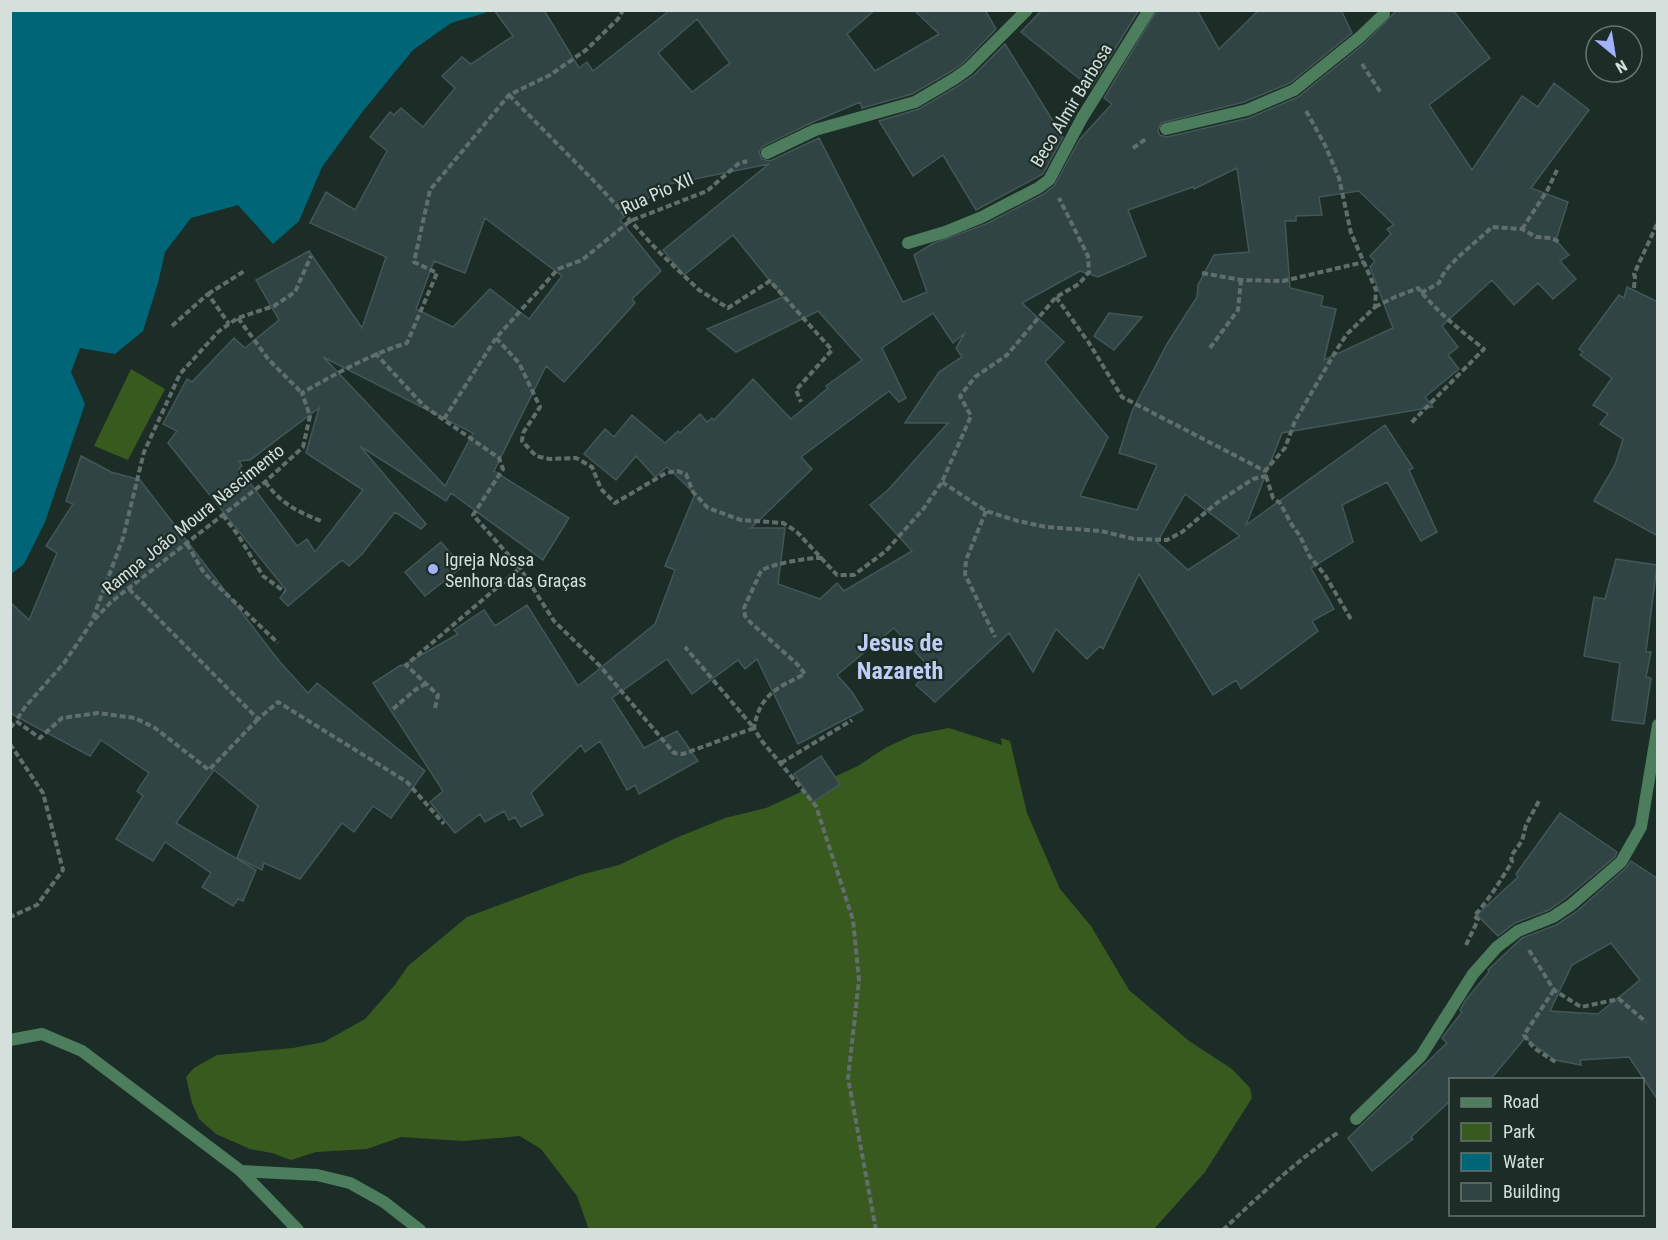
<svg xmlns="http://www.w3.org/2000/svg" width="1668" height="1240" viewBox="0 0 1668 1240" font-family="'Roboto Condensed',sans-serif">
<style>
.green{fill:#395a1f}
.water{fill:#067}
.building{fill:#304443;stroke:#435757;stroke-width:1.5;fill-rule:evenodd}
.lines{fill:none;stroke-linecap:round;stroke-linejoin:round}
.path{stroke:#606f6b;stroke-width:4;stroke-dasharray:6 3;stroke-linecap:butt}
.service{stroke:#4c7d5c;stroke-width:12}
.minor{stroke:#4c7d5c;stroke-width:12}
.poi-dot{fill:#a3b2fd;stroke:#1c2d28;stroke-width:2}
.labels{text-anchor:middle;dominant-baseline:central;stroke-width:4.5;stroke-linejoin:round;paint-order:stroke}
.street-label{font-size:18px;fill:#d5e0dd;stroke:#1c2d28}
.poi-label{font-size:18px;fill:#d5e0dd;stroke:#1c2d28;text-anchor:start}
.district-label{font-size:24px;font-weight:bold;fill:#c2cdf7;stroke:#1c2d28}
</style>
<rect width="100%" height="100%" fill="#1c2d28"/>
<g class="green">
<path d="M 131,369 L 165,389 L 128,460 L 94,446 Z"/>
<path d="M 949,728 L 1002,745 L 1001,738 L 1010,741 L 1027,813 L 1060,889 L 1091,926 L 1129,990 L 1189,1041 L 1232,1069 L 1250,1088 L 1252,1098 L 1205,1172 L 1154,1229 L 589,1230 L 577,1196 L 541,1149 L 520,1136 L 463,1141 L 401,1137 L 367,1149 L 316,1152 L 291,1160 L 272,1153 L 250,1149 L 216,1134 L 199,1119 L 192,1103 L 186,1077 L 194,1068 L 217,1055 L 293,1048 L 324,1042 L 365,1019 L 394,986 L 408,966 L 467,917 L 580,875 L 619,865 L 676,838 L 725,818 L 766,808 L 858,766 L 885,748 L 913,735 Z"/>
</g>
<path class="water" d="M 11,10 L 487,11 L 485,13 L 451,23 L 413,50 L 363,111 L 322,167 L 299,221 L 273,244 L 238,205 L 191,218 L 165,252 L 158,283 L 143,331 L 115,354 L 80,348 L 71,372 L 85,404 L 45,522 L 24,564 L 11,574 Z"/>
<g class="building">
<path d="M 494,10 L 544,10 L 579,68 L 587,62 L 593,71 L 670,10 L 875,10 L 847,34 L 875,71 L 939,34 L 914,10 L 985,10 L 996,29 L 963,63 L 950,72 L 912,94 L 862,108 L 860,102 L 811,123 L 763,146 L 759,152 L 762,159 L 770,161 L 819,138 L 903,302 L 927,292 L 914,255 L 932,244 L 986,224 L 1042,195 L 1054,186 L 1080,139 L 1112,104 L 1104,98 L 1157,10 L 1197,10 L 1219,49 L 1259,10 L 1341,10 L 1352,33 L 1290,83 L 1244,102 L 1161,123 L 1158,131 L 1160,135 L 1167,137 L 1249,118 L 1298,97 L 1365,43 L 1397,10 L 1453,10 L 1490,58 L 1429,105 L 1472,170 L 1522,96 L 1538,107 L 1554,83 L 1589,110 L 1531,188 L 1568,202 L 1556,240 L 1569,255 L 1560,261 L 1576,279 L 1553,299 L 1538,283 L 1514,305 L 1492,280 L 1442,326 L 1458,347 L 1448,355 L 1459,369 L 1425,397 L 1433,407 L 1282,433 L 1246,525 L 1385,425 L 1413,468 L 1409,470 L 1437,532 L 1421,541 L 1387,482 L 1342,505 L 1353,542 L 1311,568 L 1334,609 L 1312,621 L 1318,631 L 1241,689 L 1236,680 L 1213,695 L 1139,574 L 1103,649 L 1100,646 L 1087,659 L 1056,629 L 1033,672 L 1009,633 L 935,702 L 916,685 L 930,668 L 894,628 L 837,675 L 852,692 L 863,710 L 798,744 L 757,659 L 745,669 L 738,660 L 692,694 L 667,659 L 612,698 L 644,748 L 677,731 L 698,761 L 639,794 L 635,785 L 627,790 L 600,741 L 585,752 L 581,745 L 531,793 L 543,815 L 521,827 L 515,817 L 509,820 L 504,811 L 485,822 L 480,814 L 455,833 L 430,802 L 443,791 L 373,683 L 401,665 L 402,666 L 458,634 L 454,630 L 484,610 L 495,626 L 527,605 L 578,686 L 655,624 L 675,570 L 665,566 L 695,494 L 667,467 L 655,477 L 636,456 L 616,480 L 584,454 L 605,429 L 614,437 L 632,415 L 665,443 L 678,431 L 680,433 L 700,414 L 707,422 L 712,418 L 714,420 L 753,379 L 791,419 L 828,388 L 826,386 L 862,360 L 818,311 L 736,352 L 707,329 L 783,297 L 733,235 L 684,275 L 663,250 L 769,164 L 665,185 L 620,220 L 661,271 L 632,299 L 635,303 L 564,382 L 546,366 L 494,471 L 569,518 L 543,560 L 451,493 L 446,501 L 360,446 L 426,524 L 421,529 L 395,512 L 362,554 L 349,566 L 342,560 L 288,606 L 280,598 L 286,590 L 168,443 L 177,431 L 163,424 L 187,379 L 192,382 L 234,338 L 245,348 L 279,320 L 256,280 L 309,251 L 362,328 L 386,257 L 310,223 L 326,192 L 355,210 L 387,151 L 370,137 L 390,112 L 394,115 L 401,108 L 423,127 L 455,88 L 442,76 L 462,57 L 471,64 L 513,36 ZM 697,19 L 730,63 L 692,92 L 658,53 ZM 1237,168 L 1249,252 L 1214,255 L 1198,285 L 1197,297 L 1167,344 L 1132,411 L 1119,453 L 1157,465 L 1137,510 L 1080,496 L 1108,437 L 1045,362 L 1064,342 L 1022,303 L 1080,271 L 1098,277 L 1146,256 L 1128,210 L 1193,187 L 1194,189 ZM 1359,191 L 1394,225 L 1387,229 L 1391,234 L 1370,256 L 1375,261 L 1370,267 L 1393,328 L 1324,360 L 1336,309 L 1321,306 L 1323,296 L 1290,288 L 1285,221 L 1296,221 L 1296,216 L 1322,215 L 1319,197 ZM 485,218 L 562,276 L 529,319 L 490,289 L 453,327 L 416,309 L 434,261 L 465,273 ZM 933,313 L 953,343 L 965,333 L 956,348 L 962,357 L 939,372 L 905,423 L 948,423 L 888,490 L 870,505 L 912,551 L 844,591 L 837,583 L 820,599 L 778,584 L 785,528 L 751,528 L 812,469 L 801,457 L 889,391 L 899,402 L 906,398 L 882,348 ZM 323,357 L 473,433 L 445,486 L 331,365 ZM 319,408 L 306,453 L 363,490 L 315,552 L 307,539 L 297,546 L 239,468 L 242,466 L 239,461 L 250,460 ZM 1185,494 L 1240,536 L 1188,570 L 1157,542 Z"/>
<path d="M 1042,10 L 1139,10 L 1091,88 L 1021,32 Z"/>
<path d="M 1005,44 L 1063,137 L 1043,174 L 976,210 L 943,155 L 913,176 L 879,121 L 919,109 L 958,86 L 974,75 Z"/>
<path d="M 1627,287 L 1658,302 L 1658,536 L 1594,501 L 1615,465 L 1623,439 L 1600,424 L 1608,414 L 1593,405 L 1612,378 L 1580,355 L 1583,352 L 1579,349 L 1619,295 L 1624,298 Z"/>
<path d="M 1109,313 L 1142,317 L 1114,350 L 1094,336 Z"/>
<path d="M 81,456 L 111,472 L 140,480 L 279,661 L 308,693 L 317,683 L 425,771 L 391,818 L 373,806 L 354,832 L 342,823 L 300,879 L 264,863 L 262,870 L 237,858 L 258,806 L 214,770 L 176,823 L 256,870 L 243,901 L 238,899 L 233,906 L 202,887 L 211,873 L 165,842 L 153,861 L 116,839 L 143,796 L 137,791 L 149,773 L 101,740 L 90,756 L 10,713 L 10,602 L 29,620 L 57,553 L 46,546 L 73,504 L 66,501 Z"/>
<path d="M 441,542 L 462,567 L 425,596 L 405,572 Z"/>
<path d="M 1616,559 L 1657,565 L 1646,652 L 1651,652 L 1646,677 L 1651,678 L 1644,724 L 1612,720 L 1620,663 L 1584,656 L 1594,597 L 1605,599 Z"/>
<path d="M 821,756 L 840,784 L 813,802 L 794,774 Z"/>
<path d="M 1560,813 L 1617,852 L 1615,857 L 1566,898 L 1549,910 L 1515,923 L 1498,936 L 1477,915 L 1518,877 L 1516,874 Z"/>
<path d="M 1631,861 L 1658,879 L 1658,1100 L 1629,1057 L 1580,1060 L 1581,1065 L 1555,1060 L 1525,1038 L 1490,1080 L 1450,1080 L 1450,1101 L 1411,1137 L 1413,1139 L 1372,1171 L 1348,1138 L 1447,1043 L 1442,1038 L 1462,1012 L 1460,1010 L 1465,1001 L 1489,972 L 1488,970 L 1522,938 L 1556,925 L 1576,912 L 1626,868 ZM 1611,943 L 1640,980 L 1598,1014 L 1550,1011 L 1572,965 Z"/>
</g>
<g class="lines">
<g class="path">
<path d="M 1362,64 L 1381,93"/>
<path d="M 509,95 L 596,183 L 658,251 L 699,290 L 728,308 L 770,281 L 832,350 L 796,390 L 801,402"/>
<path d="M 1133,148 L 1147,138"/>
<path d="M 1522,229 L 1547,191 L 1557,170"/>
<path d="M 1202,273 L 1241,280 L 1283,281 L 1364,262"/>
<path d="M 1634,288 L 1635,277 L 1634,274 L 1658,222"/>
<path d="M 1421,293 L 1439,283 C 1445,264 1477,242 1492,227 L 1522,229 L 1536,237 L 1552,238 L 1559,242"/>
<path d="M 208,294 L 246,270"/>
<path d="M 1056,297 L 1089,343 L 1122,397 L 1265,471"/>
<path d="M 1375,307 L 1395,297 L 1418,288 C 1437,312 1460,330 1484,349 L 1411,423"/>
<path d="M 238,318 L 269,360 L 302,393"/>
<path d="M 172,326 L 208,294 L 229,324"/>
<path d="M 496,338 L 519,363 L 540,407 L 523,433 L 522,441 L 536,456 L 549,459 L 576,458 L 592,467 L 601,489 L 615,503 L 666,473 L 677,471 L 686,474 L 693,492 L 708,508 L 741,520 L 783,523 L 796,531 L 837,575 L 854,575 L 886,551 L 924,508 L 942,482 L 971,416 L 960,396 L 975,377 L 1007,355 L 1056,297 L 1079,284 L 1089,272 L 1088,256 L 1059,198"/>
<path d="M 1210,348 L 1238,310 L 1241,280"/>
<path d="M 375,353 L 424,406 L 499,458 L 503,469 L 473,515 L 520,568 L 554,621 L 600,666 L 674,753 L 683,754 L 754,728 L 685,647"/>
<path d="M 444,419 L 496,338 L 558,269 L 582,260 L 630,221 L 707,191 L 738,164 L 747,161"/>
<path d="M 1266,476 L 1273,498 L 1280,503 L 1292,525 L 1300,536 L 1310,557 L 1325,575 L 1352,621"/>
<path d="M 265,482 C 282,504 296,511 321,521"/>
<path d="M 942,482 L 986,511 L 1018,521 L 1046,527 L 1101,531 L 1134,539 L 1167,540 L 1182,532 L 1218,502 L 1253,479 L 1266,476 L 1265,471 L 1285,448 L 1295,421 L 1337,349 L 1347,334 L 1375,307 L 1376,290 L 1351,233 L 1339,178 L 1325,145 L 1305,109"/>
<path d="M 986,511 L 966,560 L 965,574 L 995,637"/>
<path d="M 223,515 L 238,535 L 263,576 L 285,592"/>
<path d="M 187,544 L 204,573 L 278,643"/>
<path d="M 822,558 C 812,557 769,564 761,571 L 744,608 L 745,616 L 751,623 L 797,664 L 805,674 C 777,688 760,694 754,728 L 761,740 L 816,806 L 853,920 L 859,980 L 848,1078 L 876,1230"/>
<path d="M 129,589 L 258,719 L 278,702 L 407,782 L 444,824"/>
<path d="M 93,618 L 123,538 L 144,452 L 180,374 L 218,332 L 229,324 L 238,318 L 274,306 L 295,292 L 311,256"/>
<path d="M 435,708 L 438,695 L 406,665 L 520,568"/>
<path d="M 393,709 L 415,690 L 427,683"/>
<path d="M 258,719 L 209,770 L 155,728 L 135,718 L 98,713 L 62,718 L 40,738 L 16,721 L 25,707 L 64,663 L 92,622 L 111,602 L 265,482 L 303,447 L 310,416 L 302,393 C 337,373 369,355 407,343 L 437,273 L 414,262 L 430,190 L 509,95 L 550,75 L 586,50 L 618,19 L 623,10"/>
<path d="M 10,728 L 16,721"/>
<path d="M 10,744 L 43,793 L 63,870 L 37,905 L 10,917"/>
<path d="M 781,763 L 852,720"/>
<path d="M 1466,945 L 1477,922 L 1478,919 L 1474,916 C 1489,900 1500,881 1512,862 L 1511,856 L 1522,841 L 1526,825 L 1540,799"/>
<path d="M 1529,950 L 1554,990 L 1581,1007 L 1619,999 L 1646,1022"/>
<path d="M 1554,990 L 1524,1035 L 1534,1048 L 1557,1063"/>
<path d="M 1223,1230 C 1260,1195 1297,1160 1339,1132"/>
</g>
<g class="service">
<path d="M 1166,129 L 1247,110 L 1294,90 L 1360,37 L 1384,14"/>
<path d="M 767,153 L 815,130 L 915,102 L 954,79 L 968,69 L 1027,10"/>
<path d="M 908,243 L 945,232 L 982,217 L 1038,188 L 1049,180 L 1082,118 L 1149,10"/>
<path d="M 10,1040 L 42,1034 L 82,1051 L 241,1171 L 317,1175 L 350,1183 L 384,1202 L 420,1230"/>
<path d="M 241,1171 L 298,1230"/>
</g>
<path class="minor" d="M 1356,1119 L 1421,1056 L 1473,974 L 1497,947 L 1518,931 L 1553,917 L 1571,905 L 1621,862 L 1641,827 L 1658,725"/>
</g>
<circle class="poi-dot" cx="433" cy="569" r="6"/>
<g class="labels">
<g class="street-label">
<text transform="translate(1071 105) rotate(-59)">Beco Almir Barbosa</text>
<text transform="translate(657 193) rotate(-24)">Rua Pio XII</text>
<text transform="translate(193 519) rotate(-39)">Rampa João Moura Nascimento</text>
</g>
<g class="poi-label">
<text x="445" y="559">Igreja Nossa<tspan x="445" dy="21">Senhora das Graças</tspan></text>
</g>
<g class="district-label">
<text x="900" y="643">Jesus de<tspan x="900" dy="28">Nazareth</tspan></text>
</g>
</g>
<rect width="1668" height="1240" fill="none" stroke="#d5e0dd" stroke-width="24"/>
<rect x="1449" y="1078" width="195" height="138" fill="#1c2d28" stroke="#667570" stroke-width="1.5"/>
<rect x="1461" y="1098" width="30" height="9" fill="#4c7d5c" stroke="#667570" stroke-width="1.5"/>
<text x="1503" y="1108" font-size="18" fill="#d5e0dd">Road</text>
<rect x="1461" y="1123" width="30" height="18" fill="#395a1f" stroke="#667570" stroke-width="1.5"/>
<text x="1503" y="1138" font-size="18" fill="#d5e0dd">Park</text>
<rect x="1461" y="1153" width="30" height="18" fill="#006677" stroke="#667570" stroke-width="1.5"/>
<text x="1503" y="1168" font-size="18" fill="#d5e0dd">Water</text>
<rect x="1461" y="1183" width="30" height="18" fill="#304443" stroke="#667570" stroke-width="1.5"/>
<text x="1503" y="1198" font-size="18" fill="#d5e0dd">Building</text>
<g transform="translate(1614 54) rotate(150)"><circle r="28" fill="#1c2d28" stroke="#667570" stroke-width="1.5"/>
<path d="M0-4.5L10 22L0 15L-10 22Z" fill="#a3b2fd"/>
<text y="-9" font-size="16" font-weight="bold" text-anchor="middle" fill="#d5e0dd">N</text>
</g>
</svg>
